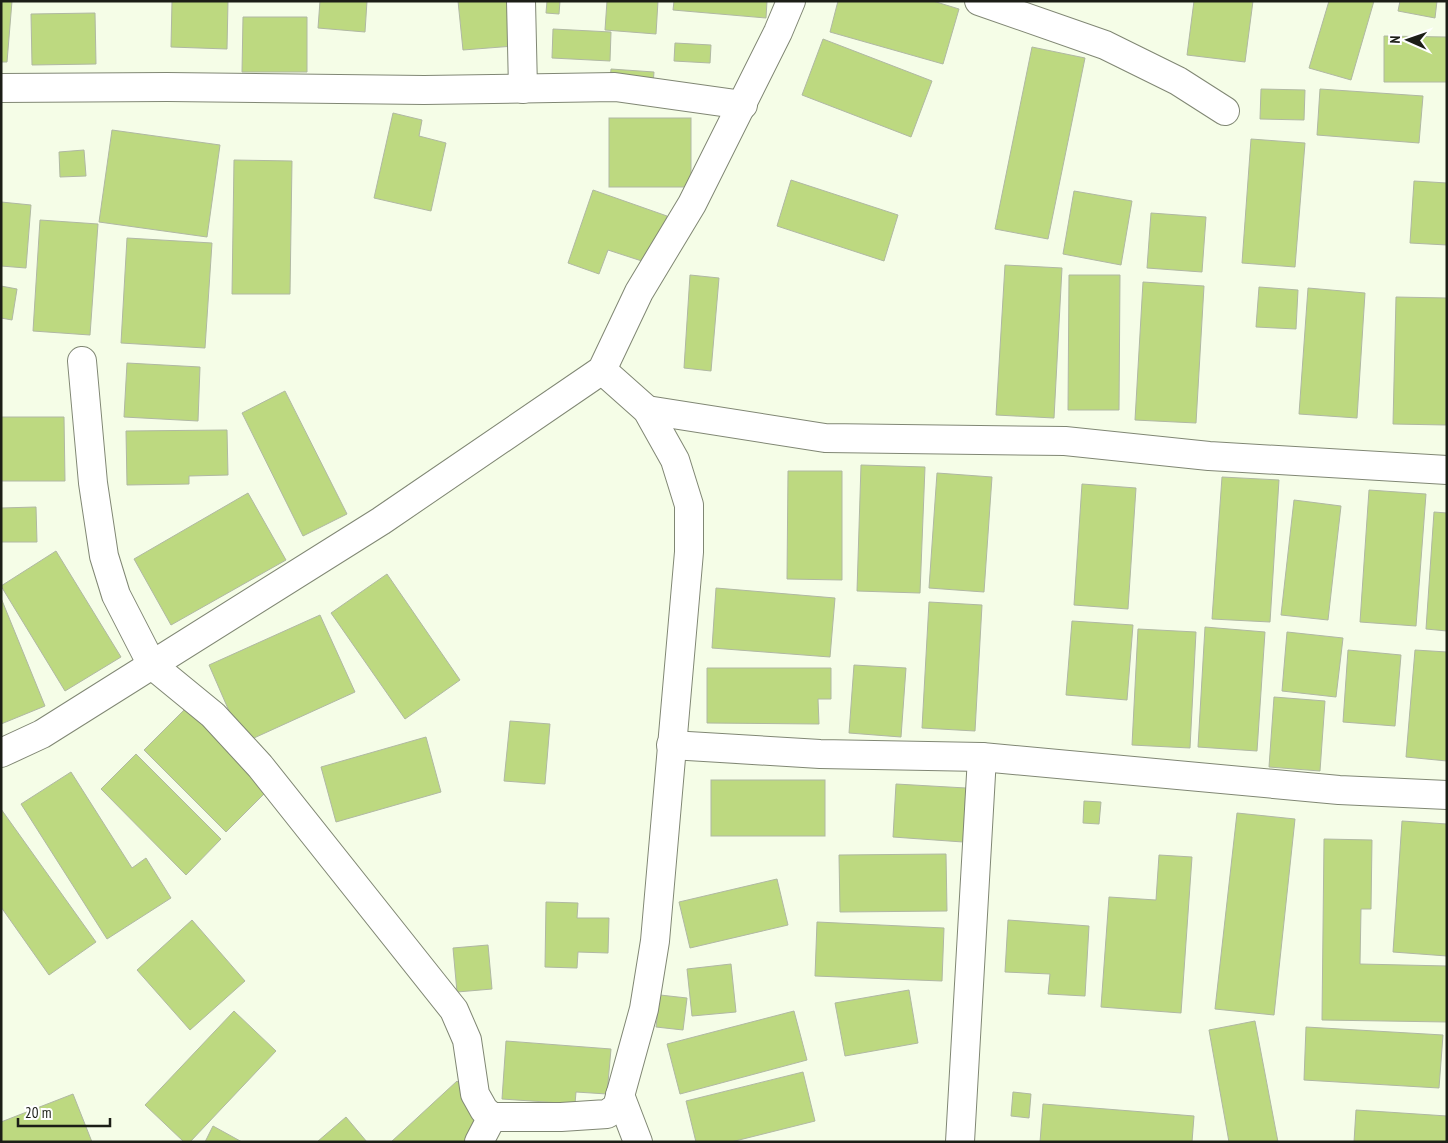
<svg xmlns="http://www.w3.org/2000/svg" width="1448" height="1143" viewBox="0 0 1448 1143" font-family="'PT Sans Narrow',sans-serif">
<style>
.building{fill:#bdd980;stroke:#b0b8a3}
.lines{fill:none;stroke-linecap:round;stroke-linejoin:round}
.minor-casing{stroke:#808774;stroke-width:30}
.minor{stroke:#fff;stroke-width:28}
</style>
<rect width="100%" height="100%" fill="#f5fde7"/>
<g class="building">
<path d="M 1,1 L 12,1 L 7,62 L 1,62 Z"/>
<path d="M 172,1 L 228,1 L 227,49 L 171,47 Z"/>
<path d="M 320,1 L 367,1 L 365,32 L 318,28 Z"/>
<path d="M 458,1 L 510,1 L 514,46 L 463,50 Z"/>
<path d="M 547,1 L 560,1 L 559,14 L 546,13 Z"/>
<path d="M 607,1 L 658,1 L 656,34 L 605,30 Z"/>
<path d="M 674,1 L 767,1 L 766,18 L 673,10 Z"/>
<path d="M 838,1 L 933,1 L 959,9 L 943,64 L 830,32 Z"/>
<path d="M 1194,1 L 1253,1 L 1245,62 L 1187,55 Z"/>
<path d="M 1329,1 L 1374,1 L 1351,80 L 1309,68 Z"/>
<path d="M 1400,1 L 1437,1 L 1435,18 L 1398,11 Z"/>
<path d="M 95,13 L 96,64 L 32,65 L 31,14 Z"/>
<path d="M 243,17 L 307,17 L 307,72 L 242,72 Z"/>
<path d="M 553,29 L 611,32 L 610,61 L 552,58 Z"/>
<path d="M 1384,36 L 1447,37 L 1447,82 L 1384,82 Z"/>
<path d="M 823,39 L 932,81 L 911,137 L 802,95 Z"/>
<path d="M 675,43 L 711,45 L 710,63 L 674,61 Z"/>
<path d="M 1032,47 L 1085,58 L 1048,239 L 995,229 Z"/>
<path d="M 611,69 L 654,72 L 652,97 L 609,94 Z"/>
<path d="M 1261,89 L 1305,90 L 1304,120 L 1260,119 Z"/>
<path d="M 1320,89 L 1423,96 L 1419,143 L 1317,135 Z"/>
<path d="M 393,113 L 422,120 L 419,136 L 446,143 L 431,211 L 374,198 Z"/>
<rect x="609" y="118" width="82" height="69"/>
<path d="M 112,130 L 220,145 L 207,237 L 99,222 Z"/>
<path d="M 1251,139 L 1305,143 L 1295,267 L 1242,263 Z"/>
<path d="M 84,150 L 86,176 L 60,177 L 59,152 Z"/>
<path d="M 234,160 L 292,161 L 290,294 L 232,294 Z"/>
<path d="M 791,180 L 898,215 L 884,261 L 777,226 Z"/>
<path d="M 1414,181 L 1447,183 L 1447,245 L 1410,243 Z"/>
<path d="M 593,190 L 667,216 L 651,264 L 608,250 L 599,274 L 568,263 Z"/>
<path d="M 1074,191 L 1132,201 L 1121,265 L 1063,254 Z"/>
<path d="M 1,202 L 31,205 L 26,268 L 1,266 Z"/>
<path d="M 1151,213 L 1206,217 L 1202,272 L 1147,268 Z"/>
<path d="M 40,220 L 98,224 L 90,335 L 33,331 Z"/>
<path d="M 127,238 L 212,243 L 205,348 L 121,343 Z"/>
<path d="M 1005,265 L 1062,268 L 1054,418 L 996,415 Z"/>
<path d="M 690,275 L 719,278 L 711,371 L 684,368 Z"/>
<path d="M 1069,275 L 1120,275 L 1119,410 L 1068,410 Z"/>
<path d="M 1143,282 L 1204,286 L 1196,423 L 1135,420 Z"/>
<path d="M 1,286 L 17,289 L 12,320 L 1,318 Z"/>
<path d="M 1259,287 L 1298,290 L 1296,329 L 1256,327 Z"/>
<path d="M 1308,288 L 1365,293 L 1357,418 L 1299,414 Z"/>
<path d="M 1396,297 L 1447,298 L 1446,425 L 1393,424 Z"/>
<path d="M 127,363 L 200,367 L 198,421 L 124,417 Z"/>
<path d="M 285,391 L 347,514 L 303,536 L 242,413 Z"/>
<path d="M 1,417 L 64,417 L 65,481 L 1,481 Z"/>
<path d="M 227,430 L 228,475 L 189,476 L 189,484 L 127,485 L 126,431 Z"/>
<path d="M 861,465 L 925,467 L 920,593 L 857,591 Z"/>
<path d="M 788,471 L 842,471 L 842,580 L 787,579 Z"/>
<path d="M 937,473 L 992,477 L 984,592 L 929,588 Z"/>
<path d="M 1222,477 L 1279,480 L 1270,622 L 1212,619 Z"/>
<path d="M 1082,484 L 1136,488 L 1128,609 L 1074,605 Z"/>
<path d="M 1369,490 L 1426,494 L 1416,626 L 1360,622 Z"/>
<path d="M 248,493 L 286,560 L 171,625 L 134,559 Z"/>
<path d="M 1294,500 L 1341,506 L 1328,620 L 1281,615 Z"/>
<path d="M 36,507 L 37,542 L 1,542 L 1,508 Z"/>
<path d="M 1434,512 L 1447,513 L 1447,631 L 1426,629 Z"/>
<path d="M 56,551 L 121,657 L 65,691 L 1,586 Z"/>
<path d="M 387,574 L 460,680 L 405,719 L 331,613 Z"/>
<path d="M 716,588 L 835,598 L 830,657 L 712,648 Z"/>
<path d="M 1,598 L 45,706 L 1,724 Z"/>
<path d="M 929,602 L 982,605 L 975,731 L 922,728 Z"/>
<path d="M 320,615 L 355,692 L 243,743 L 209,665 Z"/>
<path d="M 1072,621 L 1133,625 L 1127,700 L 1066,695 Z"/>
<path d="M 1205,627 L 1265,632 L 1257,751 L 1198,747 Z"/>
<path d="M 1138,629 L 1196,632 L 1190,748 L 1132,745 Z"/>
<path d="M 1287,632 L 1343,638 L 1336,697 L 1282,691 Z"/>
<path d="M 1348,650 L 1401,655 L 1395,726 L 1343,722 Z"/>
<path d="M 1415,650 L 1447,652 L 1447,761 L 1406,757 Z"/>
<path d="M 854,665 L 906,668 L 901,737 L 849,733 Z"/>
<path d="M 707,668 L 831,668 L 831,699 L 818,699 L 819,724 L 707,723 Z"/>
<path d="M 1274,697 L 1325,701 L 1320,771 L 1269,767 Z"/>
<path d="M 186,708 L 268,790 L 226,832 L 144,750 Z"/>
<path d="M 510,721 L 550,724 L 545,784 L 504,781 Z"/>
<path d="M 426,737 L 441,792 L 336,822 L 321,767 Z"/>
<path d="M 136,754 L 221,839 L 186,875 L 101,789 Z"/>
<path d="M 71,772 L 132,868 L 146,858 L 171,898 L 107,939 L 21,804 Z"/>
<rect x="711" y="780" width="114" height="56"/>
<path d="M 896,784 L 966,788 L 963,842 L 893,837 Z"/>
<path d="M 1084,801 L 1101,802 L 1099,824 L 1083,823 Z"/>
<path d="M 1,809 L 96,942 L 49,975 L 1,907 Z"/>
<path d="M 1237,813 L 1295,819 L 1274,1015 L 1215,1009 Z"/>
<path d="M 1402,821 L 1447,824 L 1447,956 L 1393,952 Z"/>
<path d="M 1324,839 L 1372,840 L 1371,909 L 1361,909 L 1360,964 L 1447,966 L 1447,1022 L 1322,1020 Z"/>
<path d="M 946,854 L 947,911 L 840,912 L 839,855 Z"/>
<path d="M 1159,855 L 1192,857 L 1181,1013 L 1101,1007 L 1109,897 L 1156,900 Z"/>
<path d="M 777,879 L 788,925 L 690,948 L 679,902 Z"/>
<path d="M 546,902 L 578,903 L 577,918 L 609,918 L 608,953 L 578,952 L 577,968 L 545,967 Z"/>
<path d="M 192,920 L 245,981 L 190,1030 L 137,970 Z"/>
<path d="M 1008,920 L 1089,926 L 1085,996 L 1048,994 L 1050,974 L 1005,972 Z"/>
<path d="M 817,922 L 944,928 L 942,981 L 815,976 Z"/>
<path d="M 488,945 L 492,989 L 457,992 L 453,948 Z"/>
<path d="M 731,964 L 736,1012 L 692,1016 L 687,969 Z"/>
<path d="M 909,990 L 918,1043 L 845,1056 L 835,1003 Z"/>
<path d="M 660,995 L 687,998 L 683,1030 L 656,1027 Z"/>
<path d="M 234,1011 L 276,1051 L 190,1142 L 184,1142 L 145,1105 Z"/>
<path d="M 794,1011 L 807,1060 L 680,1094 L 667,1044 Z"/>
<path d="M 1255,1021 L 1278,1142 L 1229,1142 L 1209,1030 Z"/>
<path d="M 1306,1027 L 1443,1035 L 1439,1088 L 1304,1080 Z"/>
<path d="M 506,1041 L 611,1049 L 607,1094 L 576,1092 L 575,1104 L 502,1099 Z"/>
<path d="M 803,1072 L 815,1121 L 731,1142 L 696,1142 L 686,1101 Z"/>
<path d="M 457,1081 L 498,1125 L 480,1142 L 391,1142 Z"/>
<path d="M 1013,1092 L 1031,1094 L 1029,1118 L 1011,1116 Z"/>
<path d="M 73,1094 L 92,1142 L 1,1142 L 1,1122 Z"/>
<path d="M 1043,1104 L 1194,1116 L 1192,1142 L 1040,1142 Z"/>
<path d="M 1356,1110 L 1447,1116 L 1447,1142 L 1354,1142 Z"/>
<path d="M 346,1117 L 367,1142 L 317,1142 Z"/>
<path d="M 213,1126 L 242,1142 L 205,1142 Z"/>
</g>
<g class="lines">
<defs>
<g id="minor">
<path d="M 521,1 L 523,89"/>
<path d="M 979,1 L 1105,45 L 1178,81 L 1225,111"/>
<path d="M 1,88 L 167,87 L 424,90 L 615,87 L 743,105"/>
<path d="M 82,361 L 93,483 L 104,556 L 116,595 L 152,665 L 213,715 L 260,766 L 454,1010 L 467,1040 L 475,1094 L 484,1110 L 492,1117 L 561,1117 L 607,1114 L 617,1107 L 644,1009 L 655,941 L 689,552 L 689,505 L 675,460 L 647,410 L 602,370"/>
<path d="M 647,410 L 825,438 L 1065,441 L 1209,456 L 1447,470"/>
<path d="M 671,745 L 820,754 L 982,757 L 1339,790 L 1447,795"/>
<path d="M 1,753 L 42,734 L 381,521 L 602,370 L 639,292 L 692,204 L 778,32 L 791,1"/>
<path d="M 620,1095 L 638,1142"/>
<path d="M 479,1142 L 492,1117"/>
<path d="M 960,1142 L 982,757"/>
</g>
</defs>
<use href="#minor" class="minor-casing"/>
<use href="#minor" class="minor"/>
</g>
<rect width="1448" height="1143" fill="none" stroke="#1c1e17" stroke-width="5"/>
<g transform="translate(1408 40) rotate(272)" stroke="#ffffff" stroke-width="4" paint-order="stroke">
<path d="M0-4L9 19L0 12L-9 19Z" fill="#1c1e17"/>
<text y="-8" font-size="14" font-weight="bold" text-anchor="middle" fill="#1c1e17">N</text>
</g>
<path d="M18 1118v8h92v-8" fill="none" stroke="#1c1e17" stroke-width="2.5"/>
<text x="25" y="1118" font-size="15" fill="#1c1e17" stroke="#ffffff" stroke-width="4" paint-order="stroke">20 m</text>
</svg>
